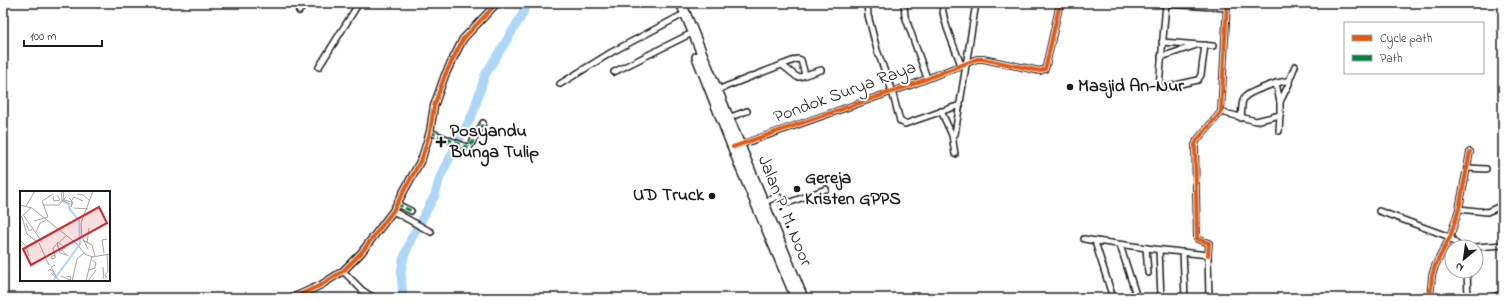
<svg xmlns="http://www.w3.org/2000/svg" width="1506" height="301" viewBox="0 0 1506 301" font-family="'Indie Flower',sans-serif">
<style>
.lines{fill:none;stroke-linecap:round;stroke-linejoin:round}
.river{stroke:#acd7f8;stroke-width:9}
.minor-casing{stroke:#1c1c1c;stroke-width:8}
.tertiary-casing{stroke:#1c1c1c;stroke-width:9}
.trunk-casing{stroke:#1c1c1c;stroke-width:12}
.minor{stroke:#fff;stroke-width:5}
.tertiary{stroke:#fff;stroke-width:6}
.trunk{stroke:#fff;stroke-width:9}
.quiet{stroke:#00873e;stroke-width:3;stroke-dasharray:6 3;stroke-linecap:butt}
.cycleway-casing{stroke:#fff;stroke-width:6}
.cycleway{stroke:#e8590c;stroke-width:4}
.poi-dot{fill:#1c1c1c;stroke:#fff;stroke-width:1.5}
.labels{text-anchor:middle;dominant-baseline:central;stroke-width:4;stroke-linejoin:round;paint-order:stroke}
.poi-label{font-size:18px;font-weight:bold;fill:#1c1c1c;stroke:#fff;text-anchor:start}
.street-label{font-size:18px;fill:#1c1c1c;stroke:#fff}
.inset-river{fill:none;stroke:#acd7f8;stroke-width:2}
.inset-road{fill:none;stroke:#a4a4a4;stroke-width:1}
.view{fill:#d62828;fill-opacity:0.15;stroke:#d62828;stroke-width:2}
.inset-edge{fill:none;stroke:#1c1c1c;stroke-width:2}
</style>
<rect width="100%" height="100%" fill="#fff"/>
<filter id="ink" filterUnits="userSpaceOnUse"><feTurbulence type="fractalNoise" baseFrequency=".025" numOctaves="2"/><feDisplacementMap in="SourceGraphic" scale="8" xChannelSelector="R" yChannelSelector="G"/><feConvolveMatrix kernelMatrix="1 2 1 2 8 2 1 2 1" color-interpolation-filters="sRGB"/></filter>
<g filter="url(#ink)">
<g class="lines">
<path class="river" d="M 403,298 L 401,273 L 403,260 L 411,239 L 430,204 L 435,195 L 440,177 L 473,113 L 485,75 L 521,17 L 527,3"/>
<defs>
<g id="minor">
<path d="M 867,3 L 868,15 L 877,50 L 892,91 L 900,121 L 905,124 L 960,105"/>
<path d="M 904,3 L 905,16 L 927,78"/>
<path d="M 942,3 C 943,24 954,45 961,65"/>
<path d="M 1154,3 L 1226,8"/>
<path d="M 1166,3 L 1159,86 L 1163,88 L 1198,80 L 1201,75 L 1205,45"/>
<path d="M 299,11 L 306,3"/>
<path d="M 1162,42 L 1213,46"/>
<path d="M 1161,57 L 1194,46"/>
<path d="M 782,65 L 797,77 L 800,77 L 805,75"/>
<path d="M 319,67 L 359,3"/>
<path d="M 614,72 L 688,35"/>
<path d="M 1276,83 L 1280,102"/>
<path d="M 560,84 L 612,52 L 680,16"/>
<path d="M 717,90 L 797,59 L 801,60 L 805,75 L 821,70"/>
<path d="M 941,111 L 952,135 L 955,134 L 976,3"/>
<path d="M 1221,112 L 1256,121 L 1280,115 L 1280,102 L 1289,84 L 1289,81 L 1295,66"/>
<path d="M 728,118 L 747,111"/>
<path d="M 1241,118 C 1242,112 1241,103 1244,98 C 1248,92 1282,80 1289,81"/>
<path d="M 1279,131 L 1280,115"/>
<path d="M 430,132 L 469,148 L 483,123"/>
<path d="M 952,135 L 955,154"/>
<path d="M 737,146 L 911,85 L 977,59 L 983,59 L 1040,71 L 1045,69 L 1046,66 L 1060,3"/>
<path d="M 1468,168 L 1486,169"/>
<path d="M 763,203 L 778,196 L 782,201 L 788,203 L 826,189"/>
<path d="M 397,204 L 411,211"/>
<path d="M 1459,209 L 1487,212 L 1503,205"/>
<path d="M 393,211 L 431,232"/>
<path d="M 1379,211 L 1450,237 L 1459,247"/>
<path d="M 1084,239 L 1096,241"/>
<path d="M 1120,245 L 1137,298"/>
<path d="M 1476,247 L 1503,245"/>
<path d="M 1146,248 L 1148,273"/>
<path d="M 1159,250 L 1161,298"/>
<path d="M 1183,252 L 1185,298"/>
<path d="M 1208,255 L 1209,243 L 1197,239 L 1195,145 L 1197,140 L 1221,112 L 1227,3"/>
<path d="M 343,271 L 362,290 L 374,298"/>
<path d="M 1467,271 L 1468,298"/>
<path d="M 785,298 L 794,295"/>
<path d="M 1113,298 L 1096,245 L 1096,241 L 1154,249 L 1208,255 L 1209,298"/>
<path d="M 1430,298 L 1432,276 L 1435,266 L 1450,237 L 1459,209 L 1470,152"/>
<path d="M 1491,298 L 1499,295 L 1503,296"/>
</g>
<path id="tertiary" d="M 292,298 L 321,285 L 343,271 L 361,253 L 393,211 L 422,158 L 430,132 L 434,106 L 445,75 L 463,39 L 497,3"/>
<g id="trunk">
<path d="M 681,3 L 803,298"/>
<path d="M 697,57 L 742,171 L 796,298"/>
</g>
</defs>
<use href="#minor" class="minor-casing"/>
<use href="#tertiary" class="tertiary-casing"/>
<use href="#trunk" class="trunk-casing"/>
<use href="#minor" class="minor"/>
<use href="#tertiary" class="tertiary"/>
<use href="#trunk" class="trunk"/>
<g class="quiet">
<path d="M 430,132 L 469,148 L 483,123"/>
<path d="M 397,204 L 411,211"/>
</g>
<defs>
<g id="cycleway">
<path d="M 733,147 L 911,85 L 977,59 L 983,59 L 1040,71 L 1045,69 L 1046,66 L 1060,3"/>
<path d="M 1208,255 L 1209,243 L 1197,239 L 1195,145 L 1197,140 L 1221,112 L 1227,3"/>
<path d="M 292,298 L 321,285 L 343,271 L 361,253 L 393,211 L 422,158 L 430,132 L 434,106 L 445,75 L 463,39 L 497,3"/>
<path d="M 1430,298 L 1432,276 L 1435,266 L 1450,237 L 1459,209 L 1470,152"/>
</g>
</defs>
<use href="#cycleway" class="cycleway-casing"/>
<use href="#cycleway" class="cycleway"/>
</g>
</g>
<g class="poi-dot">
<circle cx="1070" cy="87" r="4"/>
<path d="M439 136h4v4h4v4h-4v4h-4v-4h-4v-4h4z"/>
<circle cx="797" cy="189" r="4"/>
<circle cx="712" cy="196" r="4"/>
</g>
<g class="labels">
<g class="poi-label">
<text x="1078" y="87">Masjid An-Nur</text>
<text x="450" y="132">Posyandu<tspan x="450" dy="21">Bunga Tulip</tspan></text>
<text x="805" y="179">Gereja<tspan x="805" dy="21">Kristen GPPS</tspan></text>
<text x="704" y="196" text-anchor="end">UD Truck</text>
</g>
<g class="street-label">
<text transform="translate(845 93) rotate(-20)">Pondok Surya Raya</text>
<text transform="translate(784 211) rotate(68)">Jalan P. M. Noor</text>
</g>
</g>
<g transform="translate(20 191)">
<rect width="90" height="90" fill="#fff"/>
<path class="inset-river" d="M 33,90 L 60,53 L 59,29 L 50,19 L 49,14 L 41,9"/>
<path class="inset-road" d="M 41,0 L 42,9 L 50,13M 43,0 L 44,9 L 51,11M 57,3 L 63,4 L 69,9M 33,5 L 34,10 L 40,9 L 37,4M 49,7 L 52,10 L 51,16 L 53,11M 52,9 L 54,6 L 63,10M 0,14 L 12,17 L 57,53 L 65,63 L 72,66 L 90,63M 24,14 L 39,14 L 46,6M 6,15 L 15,0M 54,17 L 68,18M 4,25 L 22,51M 2,26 L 7,43 L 16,50 L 13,52M 0,27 L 11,17M 14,30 L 28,26 L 22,10 L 33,3M 6,32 L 9,40 L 12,38M 16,41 L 20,32 L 26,29M 0,49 L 6,55 L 9,65M 63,49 L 72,54 L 75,65M 19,52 L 29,74M 37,52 L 40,62 L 46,64M 37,52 L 38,51 L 45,57 L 39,60M 67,52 L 69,37M 37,55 L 48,65M 68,58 L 62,46 L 61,32 L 73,0M 84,62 L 82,49 L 87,48M 87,63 L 88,80 L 85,85 L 87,86M 35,64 L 33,57 L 46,45M 35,64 L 35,67 L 32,68 L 31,66 ZM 35,74 L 31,76 L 36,85M 83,76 L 84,88M 69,79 L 75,77 L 76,72 L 72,69M 28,80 L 30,78 L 36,85M 31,82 L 40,90M 41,85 L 50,89 L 51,86 L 46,85M 52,90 L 57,68 L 64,62M 66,90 L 72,65M 68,90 L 76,79"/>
<path class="view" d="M 79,16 L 87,32 L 11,74 L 3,58 Z"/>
<rect width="90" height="90" class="inset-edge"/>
</g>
<rect width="1506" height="301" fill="none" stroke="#fff" stroke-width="16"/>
<rect x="8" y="8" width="1490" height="285" fill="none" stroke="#1c1c1c" stroke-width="1.5" filter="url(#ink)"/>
<rect x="1344" y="22" width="140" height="52" fill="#ffffff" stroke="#a4a4a4"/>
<rect x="1352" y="35" width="20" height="6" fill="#e8590c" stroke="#a4a4a4"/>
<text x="1380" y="42" font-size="12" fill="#1c1c1c">Cycle path</text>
<rect x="1352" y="55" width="20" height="6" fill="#00873e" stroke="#a4a4a4"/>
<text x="1380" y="62" font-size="12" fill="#1c1c1c">Path</text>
<g transform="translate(1464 259) rotate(209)"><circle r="19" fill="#ffffff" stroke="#a4a4a4"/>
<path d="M0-3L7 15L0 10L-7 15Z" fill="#1c1c1c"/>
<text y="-6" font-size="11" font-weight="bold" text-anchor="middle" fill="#1c1c1c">N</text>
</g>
<path d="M24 40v6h78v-6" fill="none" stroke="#1c1c1c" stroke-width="2"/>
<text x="30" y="40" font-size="12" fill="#1c1c1c" stroke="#ffffff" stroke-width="3" paint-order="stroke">100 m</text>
</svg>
